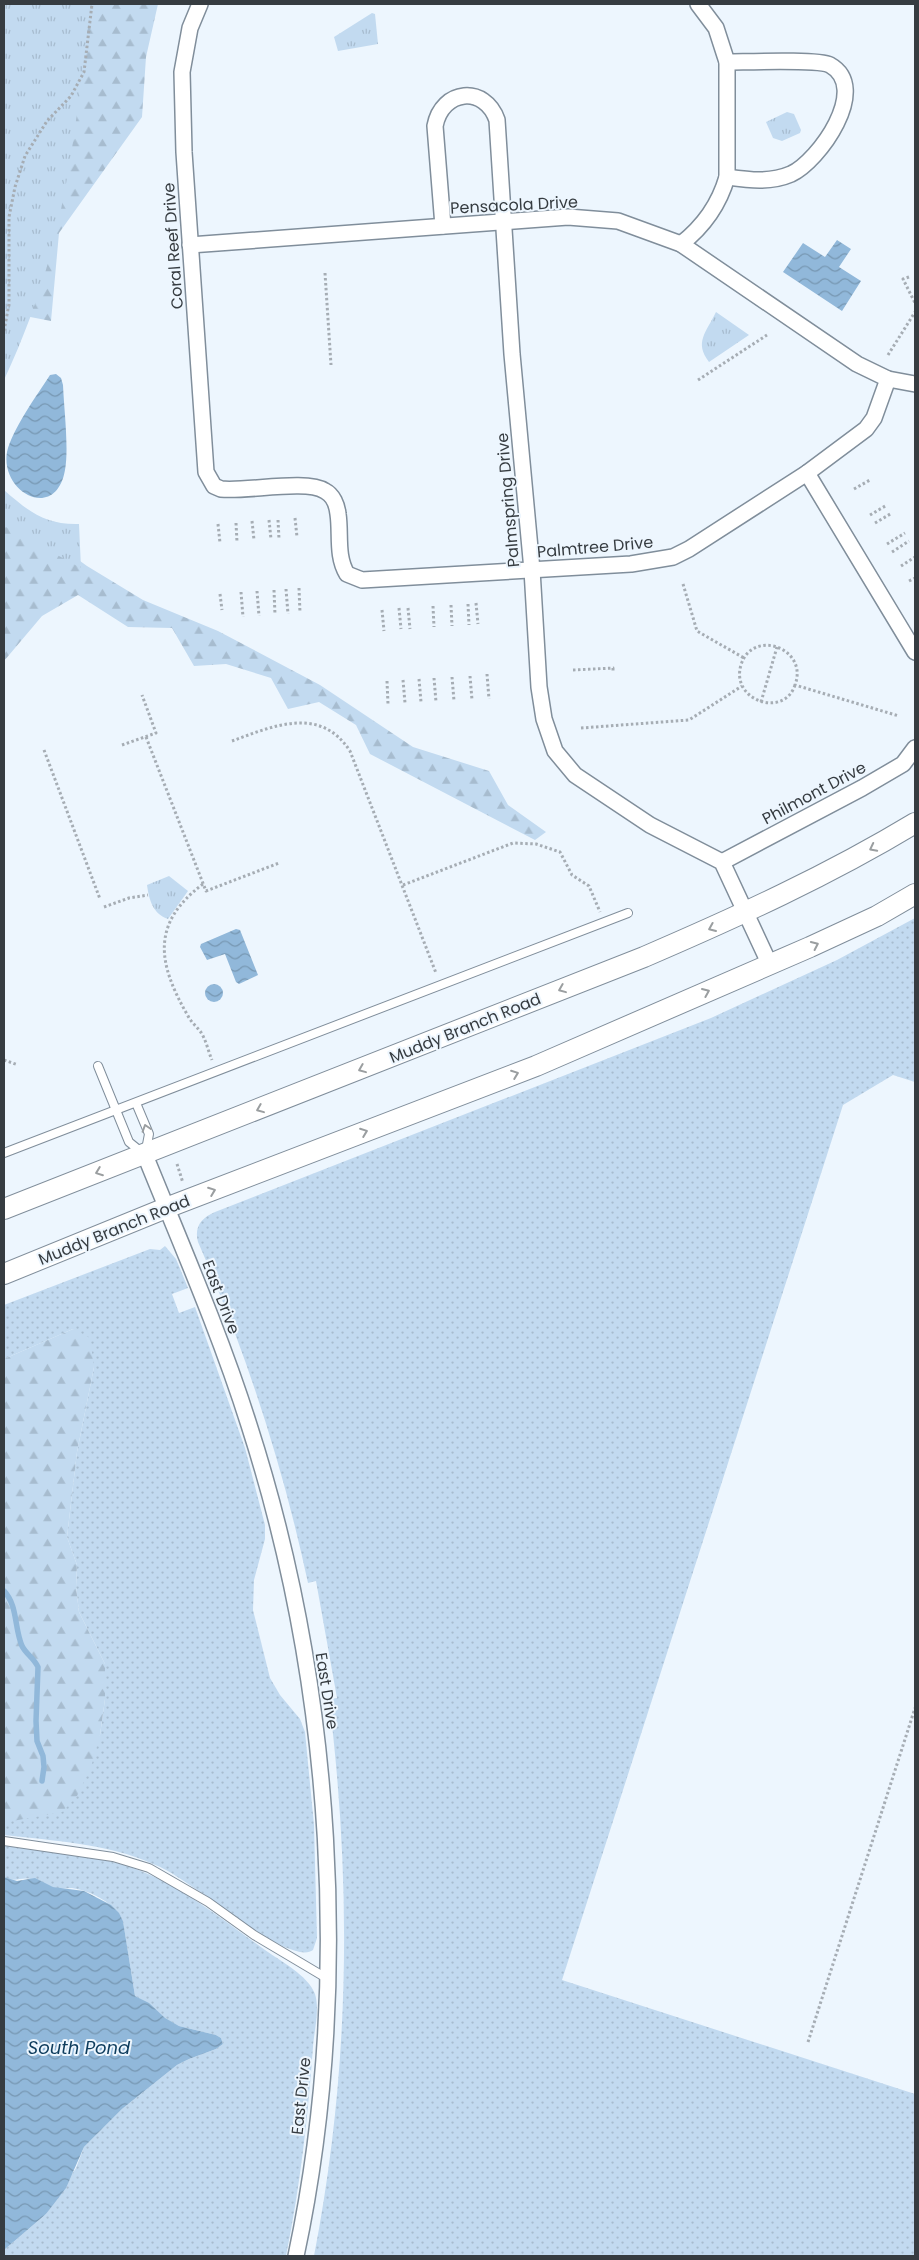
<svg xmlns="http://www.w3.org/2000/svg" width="919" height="2260" viewBox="0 0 919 2260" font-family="Poppins,sans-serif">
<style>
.grass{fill:url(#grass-dots)}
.forest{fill:url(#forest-firs)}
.park{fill:url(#park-tufts)}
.water{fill:url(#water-waves)}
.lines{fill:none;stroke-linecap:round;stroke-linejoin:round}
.stream{stroke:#91b8da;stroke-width:5.5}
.lane-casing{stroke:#808e9b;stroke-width:10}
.street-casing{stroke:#808e9b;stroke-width:18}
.secondary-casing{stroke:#808e9b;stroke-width:22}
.path{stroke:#a6adb4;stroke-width:3;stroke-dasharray:2.5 2.5;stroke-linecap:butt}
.lane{stroke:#fff;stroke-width:8}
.street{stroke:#fff;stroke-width:15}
.secondary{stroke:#fff;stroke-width:20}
.oneway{stroke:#9a9ea0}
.labels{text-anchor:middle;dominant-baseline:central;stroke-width:4;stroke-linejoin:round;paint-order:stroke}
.street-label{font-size:16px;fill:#363c41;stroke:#edf6fe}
.water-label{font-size:18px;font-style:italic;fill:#0d3c5d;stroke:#edf6fe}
</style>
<defs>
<pattern id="grass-dots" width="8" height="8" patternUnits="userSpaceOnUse" patternTransform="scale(1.25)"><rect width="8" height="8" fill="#c2daf0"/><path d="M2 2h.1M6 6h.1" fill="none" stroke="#a7bccf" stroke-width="1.8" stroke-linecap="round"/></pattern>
<pattern id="forest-firs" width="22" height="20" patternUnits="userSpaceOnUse" patternTransform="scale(1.25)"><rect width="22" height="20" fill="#c2daf0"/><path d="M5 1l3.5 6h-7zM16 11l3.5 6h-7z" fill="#a7bccf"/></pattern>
<pattern id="park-tufts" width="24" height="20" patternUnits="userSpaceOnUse" patternTransform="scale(1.25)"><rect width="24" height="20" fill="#c2daf0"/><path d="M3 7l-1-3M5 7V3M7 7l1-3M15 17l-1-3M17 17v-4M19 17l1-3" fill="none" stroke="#a7bccf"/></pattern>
<pattern id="water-waves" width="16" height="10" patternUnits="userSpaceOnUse" patternTransform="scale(1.25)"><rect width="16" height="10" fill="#91b8da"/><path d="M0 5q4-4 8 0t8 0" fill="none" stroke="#7797b2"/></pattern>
</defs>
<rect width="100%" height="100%" fill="#edf6fe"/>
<g class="grass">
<path d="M 915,918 L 915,1082 L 893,1075 L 843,1105 L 562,1980 L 915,2094 L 915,2256 L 314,2256 C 350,2070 352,1887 329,1699 L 337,1698 L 316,1581 L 308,1583 C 283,1466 246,1352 198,1242 C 194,1227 201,1218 215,1212 L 711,1018 L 837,960 Z"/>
<path d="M 165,1246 L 176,1259 L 188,1288 L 172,1294 L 179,1313 L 195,1307 L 245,1448 L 265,1525 L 265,1539 L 254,1580 L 253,1610 L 270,1678 L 280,1695 L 300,1719 L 305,1732 L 314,1825 L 317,1938 L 313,1950 C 294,1965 221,1906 202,1893 C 186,1883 171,1871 153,1864 C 107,1843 53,1841 4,1835 L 4,1821 L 7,1821 L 100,1735 L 105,1699 L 105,1664 L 79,1612 L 76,1587 L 77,1565 L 67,1537 L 77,1452 L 94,1367 L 73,1329 L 4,1359 L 4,1305 L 150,1249 L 160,1250 Z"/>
<path d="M 4,1845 C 49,1852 98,1854 141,1871 C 185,1889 226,1922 265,1950 C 280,1961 308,1975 315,1994 C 320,2010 314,2031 313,2047 C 308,2117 300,2187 286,2256 L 4,2256 L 4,2250 L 46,2214 L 76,2168 L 84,2147 L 122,2109 L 177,2065 L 189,2059 L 216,2049 L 223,2044 L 221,2038 L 216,2035 L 179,2026 L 165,2019 L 149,2004 L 135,1996 L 123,1921 C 115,1903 91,1891 72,1888 C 65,1888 59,1889 52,1887 C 45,1885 38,1880 30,1879 C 19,1877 16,1883 4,1877 Z"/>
</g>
<g class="forest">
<path d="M 4,4 L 158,4 L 146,57 L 142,117 L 59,233 L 51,321 L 20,315 Z"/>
<path d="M 4,508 L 14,513 L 87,566 L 143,600 L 218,631 L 320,685 L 413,747 L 489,771 L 508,805 L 546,832 L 535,840 L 370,754 L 356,725 L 319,702 L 288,709 L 271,678 L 226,664 L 194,666 L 172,628 L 128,627 L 78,595 L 42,616 L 4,661 Z"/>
<path d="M 73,1329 L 90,1338 L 94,1367 L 77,1452 L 67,1537 L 77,1565 L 76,1587 L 79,1612 L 105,1664 L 105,1699 L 100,1735 L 91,1767 L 77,1796 L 62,1812 L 7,1822 L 4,1821 L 4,1359 Z"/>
</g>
<g class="park">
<path d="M 4,4 L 91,4 C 81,75 75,148 59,219 C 47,274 28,329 4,380 Z"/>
<path d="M 372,13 L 375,14 L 378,44 L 338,51 L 334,37 Z"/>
<path d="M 787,112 L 794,114 L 801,130 L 800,133 L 782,141 L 773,138 L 766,122 Z"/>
<path d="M 716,312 L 749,335 L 709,362 C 694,342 706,333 716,312 Z"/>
<path d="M 4,490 C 28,511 45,525 79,524 L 81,568 L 4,526 Z"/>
<path d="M 169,876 L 188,891 L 168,919 C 153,914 149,900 147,885 Z"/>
</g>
<g class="water">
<path d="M 837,240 L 851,249 L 839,267 L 861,281 L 842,311 L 783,272 L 803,243 L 825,257 Z"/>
<path d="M 56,374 L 61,378 L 63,385 C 64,409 69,448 65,470 C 56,522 0,493 7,452 C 12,430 37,395 50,375 Z"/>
<path d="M 236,929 L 240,930 L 258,975 L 239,984 L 236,982 L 225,954 L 207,960 L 200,947 L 201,944 Z"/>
<circle cx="214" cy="993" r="9"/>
<path d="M 4,1877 L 17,1881 L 35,1878 L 53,1887 L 84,1891 L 111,1905 L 119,1913 L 123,1921 L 135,1996 L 149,2003 L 165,2018 L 179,2026 L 216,2035 L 221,2038 L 223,2044 L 216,2049 L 189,2059 L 177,2065 L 122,2109 L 84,2147 L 66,2188 L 46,2214 L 4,2250 Z"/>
</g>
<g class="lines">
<path class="stream" d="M 4,1591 C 18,1606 14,1627 22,1646 C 26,1654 34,1658 38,1667 L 36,1721 L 37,1741 L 43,1756 L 44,1767 L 42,1781"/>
<defs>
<g id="lane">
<path d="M 98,1066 L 129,1142 L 145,1155 L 149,1134 L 136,1103"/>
<path d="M 4,1153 L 628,913"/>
<path d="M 4,1841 L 113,1857 L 149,1868 L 208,1902 L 254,1935 L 328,1979"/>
</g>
<g id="street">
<path d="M 200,4 L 190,28 L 182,72 L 184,152 L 206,472 L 214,486 L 221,489 C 246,492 307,479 325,491 C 333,495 337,505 338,514 C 341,534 336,556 347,574 L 362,580 L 631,564 L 673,557 L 689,549 L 807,473 L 866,429 L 874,418 L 888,379"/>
<path d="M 727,62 C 745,62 818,59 830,65 C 871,88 819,161 791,174 C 770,183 749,180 727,177"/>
<path d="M 443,226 L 435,126 C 442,89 485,85 497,120 L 512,354 L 532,570 L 539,687 L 544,719 L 555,751 L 575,775 L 650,825 L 722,862 L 770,965"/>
<path d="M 681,244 C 704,226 719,205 727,177 L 727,62 L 716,28 L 698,4"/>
<path d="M 190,245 L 568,217 L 618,221 L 681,244 L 857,364 L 888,379 L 915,384"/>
<path d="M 807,473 L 915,652"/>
<path d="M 722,862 L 862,788 L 903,764 L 915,748"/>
<path d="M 145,1155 C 181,1244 220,1333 249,1425 C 333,1686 353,1988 296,2256"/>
</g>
<g id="secondary">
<path d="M 4,1209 L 644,957 C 737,917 829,875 915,823"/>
<path d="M 4,1274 L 166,1208 L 536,1066 L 810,947 L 877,916 L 915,894"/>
</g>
</defs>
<use href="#lane" class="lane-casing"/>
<use href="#street" class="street-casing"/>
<use href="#secondary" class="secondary-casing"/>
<g class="path">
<path d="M 325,273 L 331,365"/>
<path d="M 909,277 L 903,279 L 915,303"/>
<path d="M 4,331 L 9,304 L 9,217 L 15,187 L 25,156 L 47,121 L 71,96 L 84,72 L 92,4"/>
<path d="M 888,355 L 915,312"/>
<path d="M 698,380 L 767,335"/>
<path d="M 854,489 L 870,480"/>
<path d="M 870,515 L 887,505"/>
<path d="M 295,518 L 297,537"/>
<path d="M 269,520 L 271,539"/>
<path d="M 278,520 L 279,539"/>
<path d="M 252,521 L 254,540"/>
<path d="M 236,523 L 237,542"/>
<path d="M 875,523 L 892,513"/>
<path d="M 218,524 L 220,543"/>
<path d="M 887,544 L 905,533"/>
<path d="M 892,552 L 909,541"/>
<path d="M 901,566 L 915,557"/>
<path d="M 909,581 L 915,578"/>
<path d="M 683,584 L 697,631 L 744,658"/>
<path d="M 299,588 L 300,613"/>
<path d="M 286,589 L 288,614"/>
<path d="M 274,590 L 275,615"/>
<path d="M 257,591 L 259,616"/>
<path d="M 241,592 L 243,617"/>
<path d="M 220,594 L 222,610"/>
<path d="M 476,603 L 478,624"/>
<path d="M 468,604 L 469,625"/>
<path d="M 451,605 L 452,626"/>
<path d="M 433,606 L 434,627"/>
<path d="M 399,608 L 401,629"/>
<path d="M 408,608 L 410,629"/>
<path d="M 382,610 L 384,631"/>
<path d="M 573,670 L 613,668 L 613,671"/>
<path d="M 487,674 L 489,699"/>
<path d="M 470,676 L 472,700"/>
<path d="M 452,677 L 454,701"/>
<path d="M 434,678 L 436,702"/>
<path d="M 419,679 L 421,702"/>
<path d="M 403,680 L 405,703"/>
<path d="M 387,681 L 388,704"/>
<path d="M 795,685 C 784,719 730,700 741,665 C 752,628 809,648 795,685 L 899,716"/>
<path d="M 761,702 L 777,647"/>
<path d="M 581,728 L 689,720 L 742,686"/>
<path d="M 146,737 L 206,891 L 279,863"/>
<path d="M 232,741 C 273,726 320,705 350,751 L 436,973"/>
<path d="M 122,745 L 156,733 L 142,695"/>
<path d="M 44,750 L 100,899"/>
<path d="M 203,884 C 150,924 158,964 188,1016 C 191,1022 196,1026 200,1031 C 206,1039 208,1051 212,1060"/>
<path d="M 403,885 L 513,843 L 536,844 L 560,852 L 572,875 L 589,886 L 600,912"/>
<path d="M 104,907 L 129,898 L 148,895"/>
<path d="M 4,1060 L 18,1065"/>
<path d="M 177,1164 L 183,1183"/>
<path d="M 808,2042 L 915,1708"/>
</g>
<use href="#lane" class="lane"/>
<use href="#street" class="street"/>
<use href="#secondary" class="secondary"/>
</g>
<defs><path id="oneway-chevron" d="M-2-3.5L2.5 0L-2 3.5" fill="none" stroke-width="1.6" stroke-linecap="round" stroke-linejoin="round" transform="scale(1.25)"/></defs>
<g class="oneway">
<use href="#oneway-chevron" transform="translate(873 848) rotate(153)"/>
<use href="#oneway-chevron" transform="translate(712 928) rotate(157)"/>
<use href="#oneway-chevron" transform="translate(815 945) rotate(-25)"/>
<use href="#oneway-chevron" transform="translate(562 989) rotate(158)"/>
<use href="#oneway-chevron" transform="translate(706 992) rotate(-23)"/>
<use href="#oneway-chevron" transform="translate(362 1069) rotate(158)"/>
<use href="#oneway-chevron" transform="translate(515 1074) rotate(-21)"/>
<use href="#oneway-chevron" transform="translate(260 1109) rotate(158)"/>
<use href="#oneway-chevron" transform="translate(146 1128) rotate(-108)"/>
<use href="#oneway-chevron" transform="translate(364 1132) rotate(-21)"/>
<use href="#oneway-chevron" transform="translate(99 1172) rotate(159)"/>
<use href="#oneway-chevron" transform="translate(212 1191) rotate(-21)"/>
</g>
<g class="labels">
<g class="street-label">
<text transform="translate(514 205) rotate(-3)">Pensacola Drive</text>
<text transform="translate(173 246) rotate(-94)">Coral Reef Drive</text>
<text transform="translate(508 500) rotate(-95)">Palmspring Drive</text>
<text transform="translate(595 547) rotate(-5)">Palmtree Drive</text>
<text transform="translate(814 793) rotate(-28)">Philmont Drive</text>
<text transform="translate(465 1028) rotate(-22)">Muddy Branch Road</text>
<text transform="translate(114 1230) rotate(-22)">Muddy Branch Road</text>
<text transform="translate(221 1297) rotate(69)">East Drive</text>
<text transform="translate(327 1691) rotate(81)">East Drive</text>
<text transform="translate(301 2096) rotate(-84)">East Drive</text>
</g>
<g class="water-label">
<text x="79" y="2047">South Pond</text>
</g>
</g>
<rect width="919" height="2260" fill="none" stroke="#363c41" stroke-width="10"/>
</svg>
